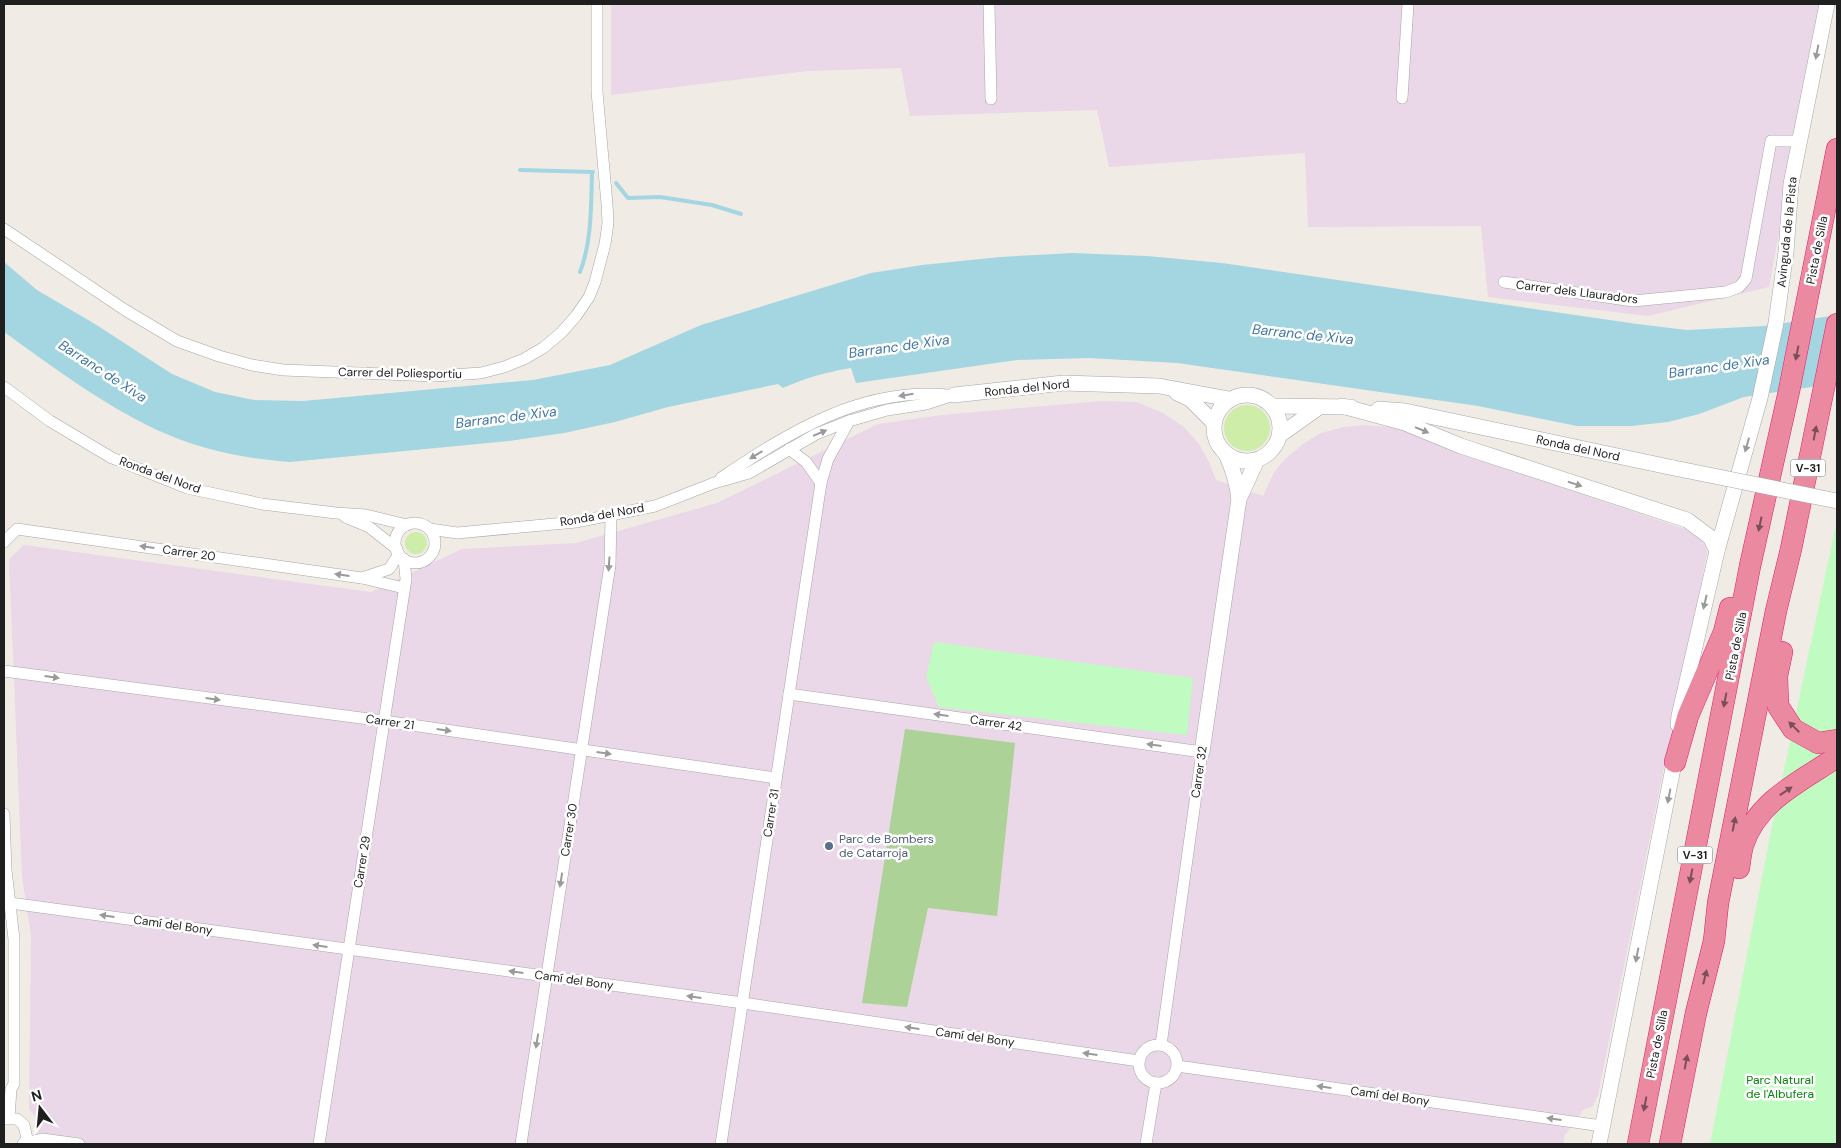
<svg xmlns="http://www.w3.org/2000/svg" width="1841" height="1148" viewBox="0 0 1841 1148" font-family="'DM Sans',sans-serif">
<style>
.industrial{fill:#ead7e7}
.grass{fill:#ceeda9}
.forest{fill:#acd298}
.park{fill:#c0fcc2}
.water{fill:#a3d6e0}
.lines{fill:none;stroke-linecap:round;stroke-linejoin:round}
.stream{stroke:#a3d6e0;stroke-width:4}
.minor-casing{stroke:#a6a6a6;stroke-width:12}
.tertiary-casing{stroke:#a6a6a6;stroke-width:16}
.motorway-casing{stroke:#e41c6c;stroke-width:22}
.minor{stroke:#fff;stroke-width:11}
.tertiary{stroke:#fff;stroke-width:15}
.motorway{stroke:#eb89a1;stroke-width:21}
.tertiary-bridge-casing{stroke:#a6a6a6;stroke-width:16;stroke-linecap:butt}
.tertiary-bridge{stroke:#fff;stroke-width:15}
.oneway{fill:#9a9a9a}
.oneway2{fill:#7b4f5a}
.service-dot{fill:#5c6f8a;stroke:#fff;stroke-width:2}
.labels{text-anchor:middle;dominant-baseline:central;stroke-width:5;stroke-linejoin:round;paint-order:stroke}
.shield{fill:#fff;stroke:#626262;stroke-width:1}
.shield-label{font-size:11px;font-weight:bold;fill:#1f1f1f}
.street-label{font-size:12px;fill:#1f1f1f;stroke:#fff}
.service-label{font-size:12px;fill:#4e5e75;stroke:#fff;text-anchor:start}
.park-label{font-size:12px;fill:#068509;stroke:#fff}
.water-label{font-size:14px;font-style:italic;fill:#4178a4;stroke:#fff}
</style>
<rect width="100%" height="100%" fill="#f0ece5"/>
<g class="industrial">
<path d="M 611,4 L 1821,4 L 1769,287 L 1648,316 L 1488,297 L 1481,226 L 1308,227 L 1305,153 L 1109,167 L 1097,110 L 910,116 L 901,68 L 808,71 L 611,95 Z"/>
<path d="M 1101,401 L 1136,402 L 1163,413 L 1184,427 L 1199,444 L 1209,462 L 1216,480 L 1263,496 L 1274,472 L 1285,459 L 1303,444 L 1321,433 L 1344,427 L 1365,425 L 1401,428 L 1462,454 L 1685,529 L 1701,540 L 1706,547 L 1707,554 L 1598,1095 L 1593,1106 L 1583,1110 L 1565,1135 L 1563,1144 L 29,1144 L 43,1125 L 29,1109 L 31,936 L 22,876 L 9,559 L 24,545 L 371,592 L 462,549 L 576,543 L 717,503 L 878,424 L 942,415 Z"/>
</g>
<g class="grass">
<circle cx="1247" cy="428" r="23"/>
<circle cx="416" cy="543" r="11"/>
</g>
<path class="forest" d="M 905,729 L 1015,743 L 997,916 L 928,908 L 907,1007 L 862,1003 Z"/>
<g class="park">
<path d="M 1837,520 L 1837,1144 L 1710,1144 L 1771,831 Z"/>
<path d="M 934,642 L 1193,678 L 1187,735 L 939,707 L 926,677 Z"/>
</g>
<path class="water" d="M 1072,253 L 1147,256 L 1222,263 L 1637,324 L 1687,330 L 1764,326 L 1837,315 L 1837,383 L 1744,397 L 1699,414 L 1668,422 L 1631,426 L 1577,426 L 1478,406 L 1177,363 L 1089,358 L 1017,360 L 856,383 L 851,368 C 827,372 805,378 783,388 L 778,384 L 668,407 L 615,422 L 564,433 L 509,441 L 290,462 C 245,459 198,449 157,430 C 102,404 53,367 4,332 L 4,262 L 37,290 L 95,324 L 172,374 L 215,392 L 254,400 L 303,401 L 533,380 L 610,365 L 701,325 L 871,273 L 922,265 L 1000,257 Z"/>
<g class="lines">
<g class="stream">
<path d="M 520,170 L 593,172"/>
<path d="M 616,183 L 628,198 L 660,197 L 712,205 L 741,214"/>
<path d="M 580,272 C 592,241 591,205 592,172"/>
</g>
<defs>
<g id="minor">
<path d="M 989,4 L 991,99"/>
<path d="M 1402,98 L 1408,4"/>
<path d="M 4,229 L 125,310 L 177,341 L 219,356 L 252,365 L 283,370 L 435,376 L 481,373 L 504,367 L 524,359 L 543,348 L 561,333 L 576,316 L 589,297 L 595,282 L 605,244 L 608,223 L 607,204 L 597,92 L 597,4"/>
<path d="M 1504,282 L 1633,301 L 1726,292 L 1739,287 L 1746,279 L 1771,141 L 1799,141"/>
<path d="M 4,387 L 50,421 L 112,458 L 187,488 L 262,504 L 336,513 L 366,515 L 407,525"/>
<path d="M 789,449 L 806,462 L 821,483"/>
<path d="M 721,478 C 789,432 862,387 947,395"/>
<path d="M 345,517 L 369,527 L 397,549"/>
<circle cx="415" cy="543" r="20"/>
<path d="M 430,529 L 457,533 L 576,522 L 655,506 L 714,483 L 749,473 L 816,434 L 849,421 L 887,410 L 926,404 L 954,395"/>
<path d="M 4,542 L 17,529 L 362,578 L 389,569 L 399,554"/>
<path d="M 362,578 L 404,588"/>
<path d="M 4,671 L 384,721 L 776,778"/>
<path d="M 789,694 L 1202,752 L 1161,1045"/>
<path d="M 4,814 L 6,870 L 14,939 L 14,1084 L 11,1089 L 9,1118"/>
<path d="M 10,903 L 743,1003 L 1139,1061"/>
<circle cx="1158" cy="1064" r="19"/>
<path d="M 1177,1066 L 1602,1126"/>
<path d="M 4,1119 L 17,1119 L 24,1125 L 27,1139 L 23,1144"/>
<path d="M 24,1143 L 42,1139 L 79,1144"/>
<path d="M 319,1144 L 406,579 L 404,559"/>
<path d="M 521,1144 L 610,565 L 611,515"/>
<path d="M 721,1144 L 821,483 L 828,459 L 849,421"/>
<path d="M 1146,1144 L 1156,1083"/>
</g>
<g id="tertiary">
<path d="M 1177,393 L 1190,399 L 1214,423"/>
<circle cx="1247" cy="428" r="33"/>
<path d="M 954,395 L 1063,383 L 1159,386 L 1229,399"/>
<path d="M 1273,406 L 1351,407"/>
<path d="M 1342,406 L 1405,423 L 1461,446 L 1687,520 L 1710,537 L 1717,551"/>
<path d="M 1379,409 L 1405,411 L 1674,468"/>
<path d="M 1280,435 L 1318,408"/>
<path d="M 1239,499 L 1257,460"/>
<path d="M 1678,725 L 1679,716 L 1717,551 L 1760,398 L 1776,323 L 1786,252 L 1791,184 L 1827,4"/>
<path d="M 1202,752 L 1239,499 C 1237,482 1233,469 1226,454"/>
<path d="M 1599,1144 L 1676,753"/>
</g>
<g id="motorway">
<path d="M 1782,652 L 1777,676 L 1778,706 L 1793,729 L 1818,743 L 1837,740"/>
<path d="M 1675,762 L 1688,716 L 1724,632 L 1730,608"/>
<path d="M 1739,868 C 1740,860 1741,852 1743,845 C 1757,801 1801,781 1837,757"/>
<path d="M 1638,1144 L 1750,566 L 1789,391 L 1837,149"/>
<path d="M 1670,1144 L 1696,1013 L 1714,941 L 1718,903 L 1776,611 L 1791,549 L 1837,324"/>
</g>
</defs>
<use href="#minor" class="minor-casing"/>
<use href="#tertiary" class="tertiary-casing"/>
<use href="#motorway" class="motorway-casing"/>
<use href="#minor" class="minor"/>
<use href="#tertiary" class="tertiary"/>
<use href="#motorway" class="motorway"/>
<defs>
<path id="tertiary-bridge" d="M 1674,468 L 1837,501"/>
</defs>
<use href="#tertiary-bridge" class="tertiary-bridge-casing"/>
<use href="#tertiary-bridge" class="tertiary-bridge"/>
</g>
<defs><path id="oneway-solid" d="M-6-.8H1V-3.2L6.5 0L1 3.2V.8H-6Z" transform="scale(1.25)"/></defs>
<g class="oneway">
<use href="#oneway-solid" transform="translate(1817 52) rotate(101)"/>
<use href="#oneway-solid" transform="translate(906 395) rotate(171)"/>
<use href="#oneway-solid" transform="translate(1422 430) rotate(23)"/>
<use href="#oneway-solid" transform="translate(820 433) rotate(-23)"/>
<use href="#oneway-solid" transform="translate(1747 445) rotate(106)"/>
<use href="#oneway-solid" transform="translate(756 455) rotate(149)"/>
<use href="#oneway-solid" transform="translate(1575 484) rotate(18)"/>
<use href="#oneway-solid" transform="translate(147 547) rotate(-172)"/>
<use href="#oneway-solid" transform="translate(609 564) rotate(94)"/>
<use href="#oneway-solid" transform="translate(342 575) rotate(-172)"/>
<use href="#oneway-solid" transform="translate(1705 602) rotate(103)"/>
<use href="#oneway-solid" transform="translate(52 677) rotate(8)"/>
<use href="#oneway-solid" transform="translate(213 699) rotate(8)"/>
<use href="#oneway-solid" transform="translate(941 715) rotate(-172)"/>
<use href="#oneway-solid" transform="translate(444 730) rotate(8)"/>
<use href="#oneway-solid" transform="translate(1154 745) rotate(-172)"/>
<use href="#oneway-solid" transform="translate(604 753) rotate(8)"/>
<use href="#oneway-solid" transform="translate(1669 796) rotate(101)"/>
<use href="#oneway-solid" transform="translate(561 880) rotate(99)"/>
<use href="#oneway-solid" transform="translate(107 916) rotate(-172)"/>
<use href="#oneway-solid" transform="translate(320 946) rotate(-172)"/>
<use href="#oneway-solid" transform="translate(1637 955) rotate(101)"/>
<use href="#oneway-solid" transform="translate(516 972) rotate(-172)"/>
<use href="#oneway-solid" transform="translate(694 997) rotate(-172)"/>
<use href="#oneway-solid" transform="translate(912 1028) rotate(-172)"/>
<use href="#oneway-solid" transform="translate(537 1041) rotate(99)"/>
<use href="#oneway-solid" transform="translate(1090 1054) rotate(-172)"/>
<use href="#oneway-solid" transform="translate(1324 1087) rotate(-172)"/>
<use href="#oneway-solid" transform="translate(1554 1119) rotate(-172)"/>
</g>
<g class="oneway2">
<use href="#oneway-solid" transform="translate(1797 353) rotate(101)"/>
<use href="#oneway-solid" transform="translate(1815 433) rotate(-79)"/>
<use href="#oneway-solid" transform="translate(1760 524) rotate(102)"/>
<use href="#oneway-solid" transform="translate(1725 700) rotate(101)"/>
<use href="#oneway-solid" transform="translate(1794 727) rotate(-135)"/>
<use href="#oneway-solid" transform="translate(1786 791) rotate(-34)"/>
<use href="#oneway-solid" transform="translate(1734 824) rotate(-79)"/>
<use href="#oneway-solid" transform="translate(1691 876) rotate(101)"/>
<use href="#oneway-solid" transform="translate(1705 977) rotate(-76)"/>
<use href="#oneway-solid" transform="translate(1686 1062) rotate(-79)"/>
<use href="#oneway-solid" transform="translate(1645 1104) rotate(101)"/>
</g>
<circle class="service-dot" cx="829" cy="846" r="5"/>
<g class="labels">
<g class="shield">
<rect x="1790.5" y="459.5" width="35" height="17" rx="4"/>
<rect x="1677.5" y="846.5" width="35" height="17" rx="4"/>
</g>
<g class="shield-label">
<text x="1808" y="468">V-31</text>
<text x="1695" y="855">V-31</text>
</g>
<g class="street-label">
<text transform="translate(1787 232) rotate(-84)">Avinguda de la Pista</text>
<text transform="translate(1817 250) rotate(-79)">Pista de Silla</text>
<text transform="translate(1577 292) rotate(7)">Carrer dels Llauradors</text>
<text transform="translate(400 373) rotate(1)">Carrer del Poliesportiu</text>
<text transform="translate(1027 388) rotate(-6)">Ronda del Nord</text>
<text transform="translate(1578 448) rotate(12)">Ronda del Nord</text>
<text transform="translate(160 475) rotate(20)">Ronda del Nord</text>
<text transform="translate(602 515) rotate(-10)">Ronda del Nord</text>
<text transform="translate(189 553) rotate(8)">Carrer 20</text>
<text transform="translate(1736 646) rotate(-79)">Pista de Silla</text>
<text transform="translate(390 722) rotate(8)">Carrer 21</text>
<text transform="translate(996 723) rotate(8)">Carrer 42</text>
<text transform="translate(1199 772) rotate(-82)">Carrer 32</text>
<text transform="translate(771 813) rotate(-81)">Carrer 31</text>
<text transform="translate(569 830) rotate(-81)">Carrer 30</text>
<text transform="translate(362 862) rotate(-81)">Carrer 29</text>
<text transform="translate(173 925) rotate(8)">Camí del Bony</text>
<text transform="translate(574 980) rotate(8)">Camí del Bony</text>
<text transform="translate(975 1037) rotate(8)">Camí del Bony</text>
<text transform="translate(1657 1044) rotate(-79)">Pista de Silla</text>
<text transform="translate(1390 1096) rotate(8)">Camí del Bony</text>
</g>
<g class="service-label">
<text x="839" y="839">Parc de Bombers<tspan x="839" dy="14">de Catarroja</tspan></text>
</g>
<g class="park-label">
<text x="1780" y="1080">Parc Natural<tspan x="1780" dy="14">de l'Albufera</tspan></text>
</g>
<g class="water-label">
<text transform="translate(1303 334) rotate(6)">Barranc de Xiva</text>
<text transform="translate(899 346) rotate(-8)">Barranc de Xiva</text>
<text transform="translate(1719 366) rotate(-8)">Barranc de Xiva</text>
<text transform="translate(103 371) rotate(33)">Barranc de Xiva</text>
<text transform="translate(506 417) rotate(-7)">Barranc de Xiva</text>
</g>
</g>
<rect width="1841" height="1148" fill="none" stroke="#1f1f1f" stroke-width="10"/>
<g transform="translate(40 1108) rotate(344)" stroke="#ffffff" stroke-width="4" paint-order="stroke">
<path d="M0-4L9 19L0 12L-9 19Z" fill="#1f1f1f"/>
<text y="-8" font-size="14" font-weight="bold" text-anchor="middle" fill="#1f1f1f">N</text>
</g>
</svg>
